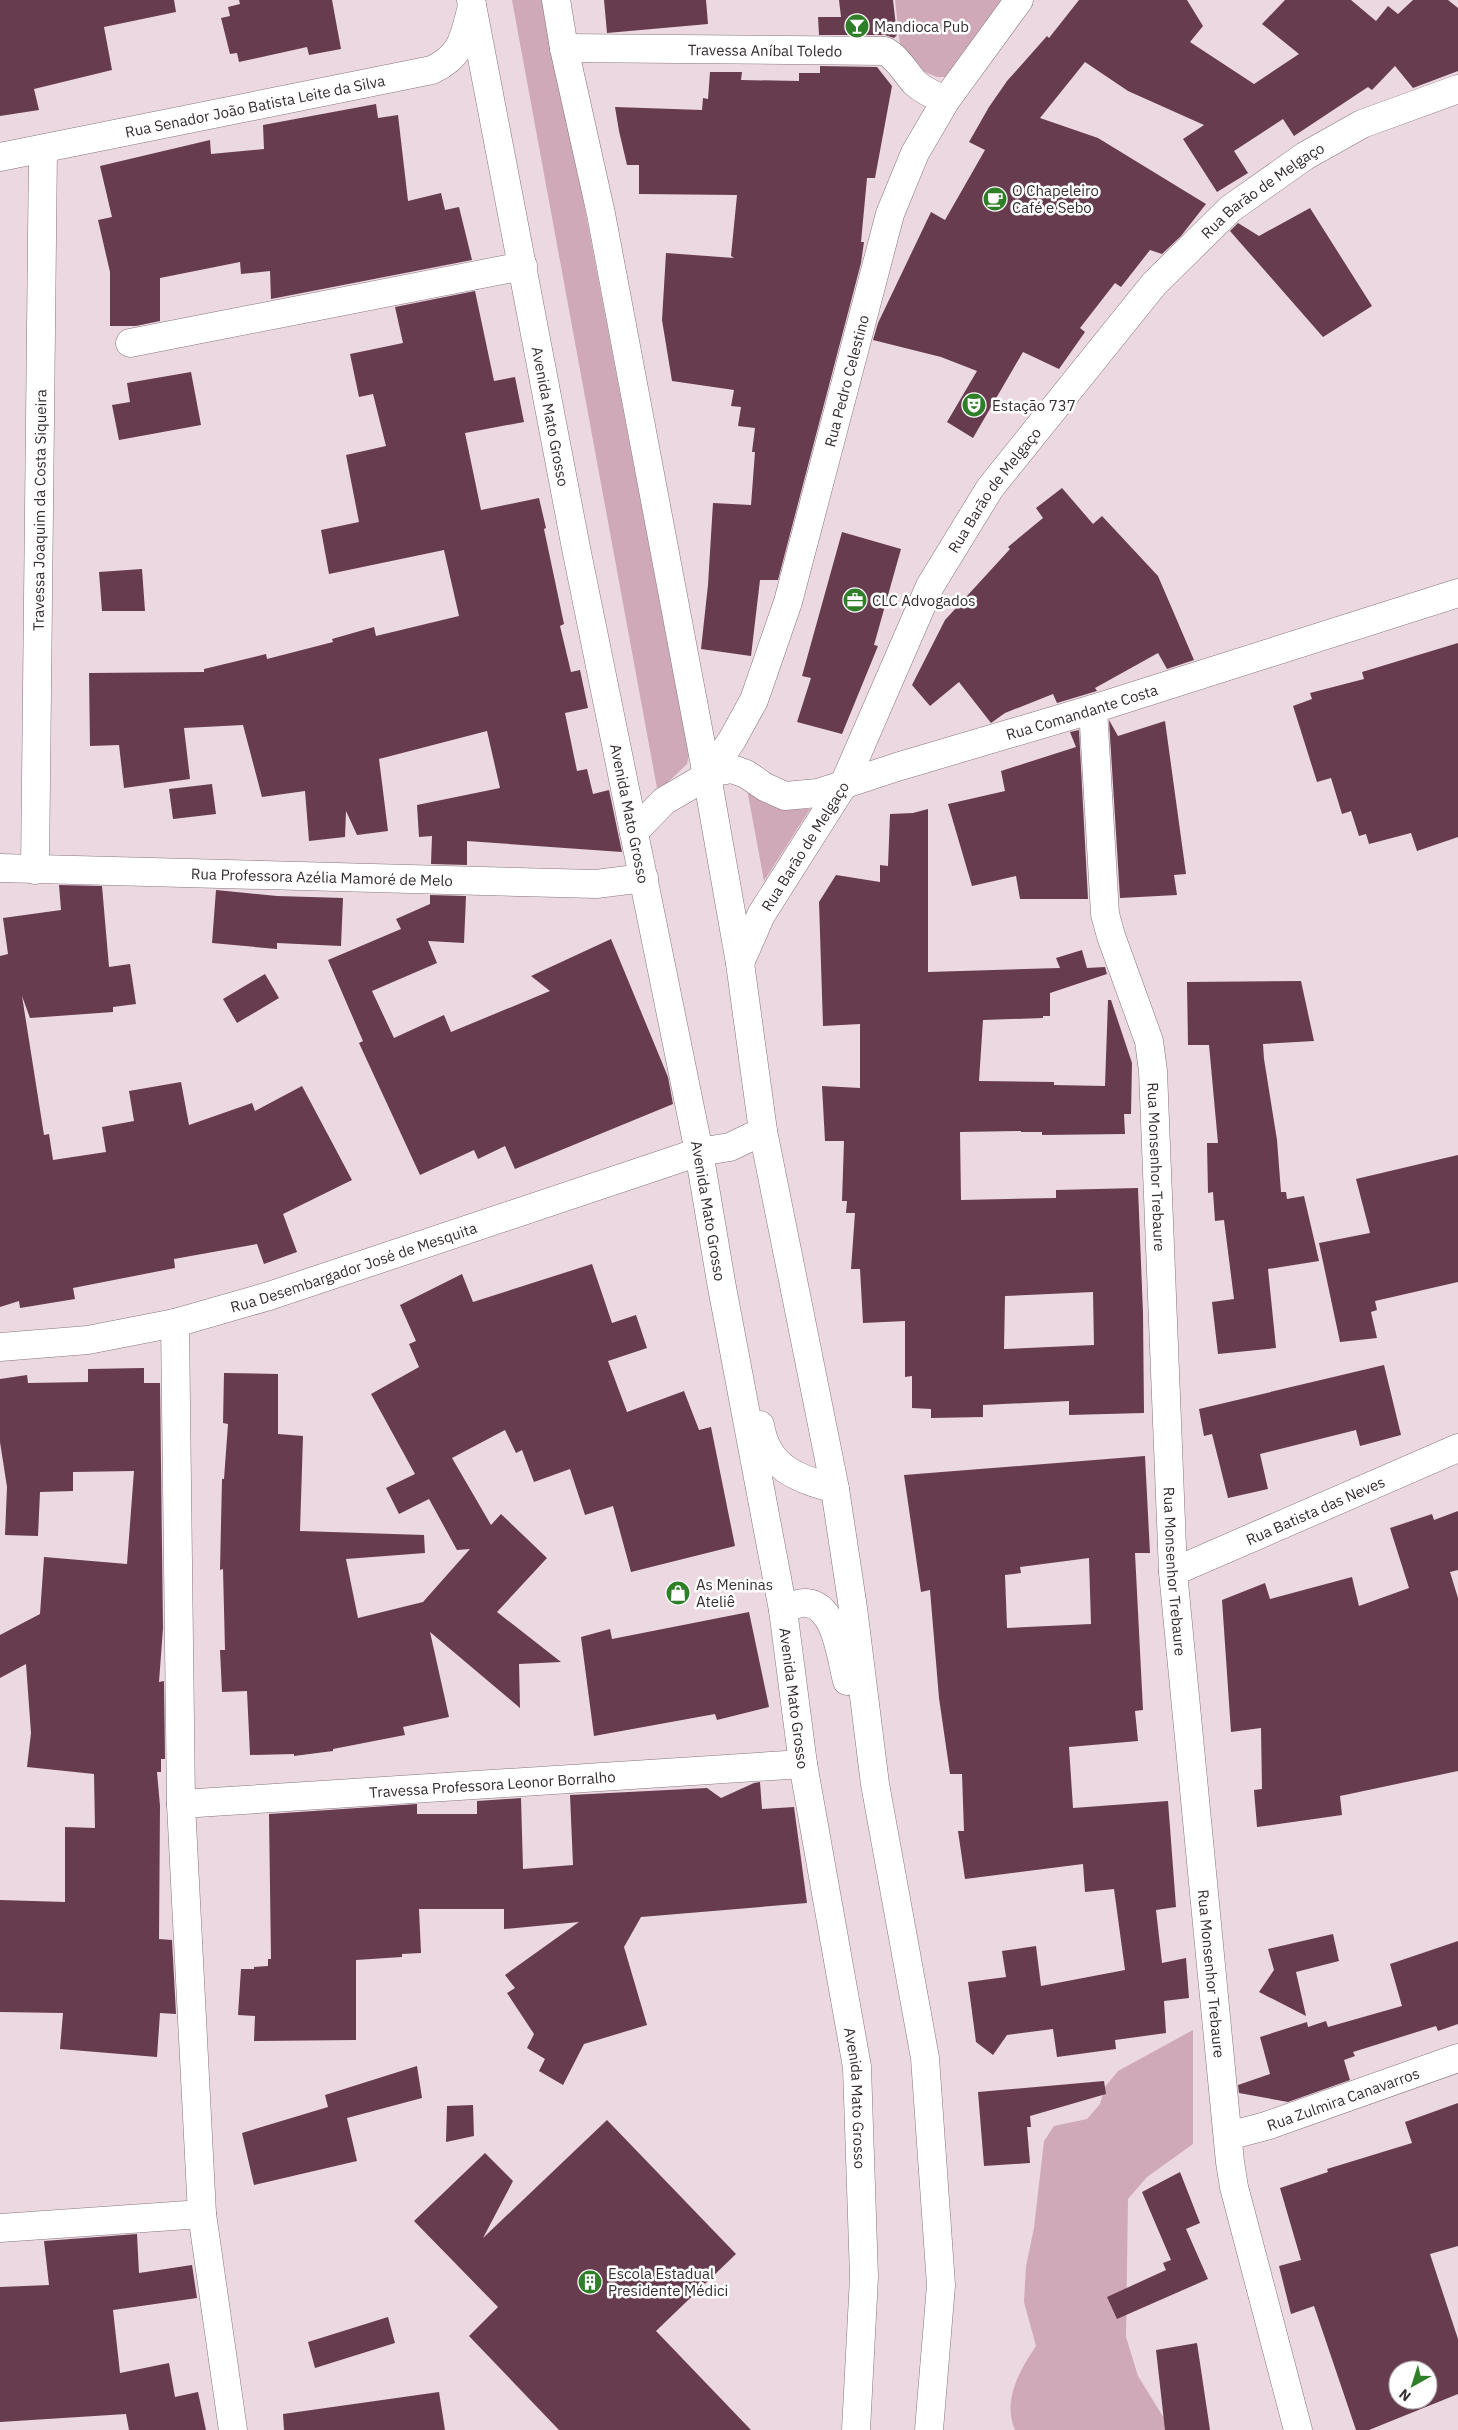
<svg xmlns="http://www.w3.org/2000/svg" width="1458" height="2430" viewBox="0 0 1458 2430" font-family="'IBM Plex Sans',sans-serif">
<style>
.green{fill:#d0a9b9}
.building{fill:#673c4f;fill-rule:evenodd}
.lines{fill:none;stroke-linecap:round;stroke-linejoin:round}
.street-casing{stroke:#87757c;stroke-width:29}
.secondary-casing{stroke:#87757c;stroke-width:29}
.street{stroke:#fff;stroke-width:28}
.secondary{stroke:#fff;stroke-width:28}
.labels{text-anchor:middle;dominant-baseline:central;stroke-width:5;stroke-linejoin:round;paint-order:stroke}
.poi-label{font-size:15px;fill:#362e31;stroke:#fff;text-anchor:start}
.street-label{font-size:15px;fill:#362e31;stroke:#fff}
</style>
<rect width="100%" height="100%" fill="#ecd8e0"/>
<g class="green">
<path d="M 512,0 L 545,0 L 689,755 L 687,764 L 666,784 L 659,799 Z"/>
<path d="M 895,0 L 1014,0 L 955,77 L 937,77 L 920,70 L 900,45 Z"/>
<path d="M 747,789 C 769,807 782,810 810,809 L 764,881 Z"/>
<path d="M 1193,2030 L 1193,2144 L 1147,2177 L 1128,2199 L 1126,2337 L 1138,2376 L 1162,2415 L 1175,2430 L 1015,2430 C 1002,2400 1020,2370 1036,2346 L 1024,2302 L 1026,2266 L 1034,2228 L 1044,2141 L 1054,2126 L 1087,2119 L 1100,2104 L 1105,2087 L 1118,2071 Z"/>
</g>
<g class="building">
<path d="M 0,0 L 174,0 L 176,12 L 104,27 L 112,70 L 34,89 L 39,110 L 0,116 Z"/>
<path d="M 239,0 L 332,0 L 341,49 L 309,55 L 307,47 L 239,62 L 237,53 L 230,54 L 221,18 L 230,16 L 228,7 L 240,4 Z"/>
<path d="M 604,0 L 706,0 L 708,24 L 607,33 Z"/>
<path d="M 839,0 L 893,0 L 897,35 L 894,38 L 885,35 L 819,35 L 818,17 L 841,17 Z"/>
<path d="M 1079,0 L 1187,0 L 1203,26 L 1190,42 L 1254,84 L 1299,54 L 1262,24 L 1285,0 L 1351,0 L 1376,21 L 1388,6 L 1398,14 L 1413,0 L 1448,0 L 1458,8 L 1458,71 L 1413,88 L 1395,66 L 1372,90 L 1368,87 L 1294,136 L 1283,119 L 1234,151 L 1248,173 L 1217,192 L 1183,139 L 1204,125 L 1128,91 L 1085,62 L 1040,118 L 1098,138 L 1206,204 L 1181,236 L 1162,254 L 1150,250 L 1121,287 L 1115,283 L 1080,328 L 1085,332 L 1059,369 L 1023,352 L 973,438 L 947,422 L 977,371 L 941,357 L 873,340 L 878,323 L 931,212 L 945,220 L 985,150 L 969,142 L 989,107 L 1007,81 L 1047,36 L 1049,38 Z"/>
<path d="M 820,66 L 877,67 L 892,86 L 875,178 L 867,178 L 861,242 L 864,242 L 861,263 L 778,580 L 760,580 L 751,656 L 701,649 L 708,585 L 713,503 L 751,505 L 755,452 L 752,452 L 755,428 L 738,426 L 741,407 L 731,406 L 734,390 L 672,381 L 662,320 L 666,253 L 734,258 L 731,256 L 737,195 L 639,194 L 639,165 L 627,165 L 619,131 L 615,107 L 702,110 L 703,98 L 708,99 L 710,72 L 742,72 L 741,80 L 799,81 L 799,73 L 820,73 Z"/>
<path d="M 376,104 L 378,118 L 398,115 L 408,201 L 441,193 L 445,210 L 459,207 L 472,260 L 271,299 L 270,271 L 241,274 L 240,262 L 160,278 L 160,321 L 136,326 L 110,326 L 110,272 L 98,220 L 112,217 L 100,166 L 210,140 L 211,154 L 264,149 L 263,125 Z"/>
<path d="M 1310,208 L 1372,306 L 1323,337 L 1230,231 L 1238,223 L 1259,236 Z"/>
<path d="M 475,291 L 494,381 L 515,377 L 524,422 L 465,433 L 481,510 L 539,498 L 546,528 L 544,529 L 564,624 L 560,626 L 571,672 L 580,670 L 588,708 L 565,713 L 577,771 L 587,769 L 593,794 L 609,790 L 622,852 L 467,841 L 467,865 L 431,864 L 432,836 L 419,837 L 417,805 L 500,788 L 487,731 L 379,759 L 388,831 L 357,835 L 346,811 L 345,837 L 309,841 L 305,791 L 262,797 L 243,725 L 184,728 L 190,779 L 124,788 L 119,745 L 90,746 L 89,673 L 204,672 L 204,669 L 266,654 L 267,659 L 333,642 L 332,639 L 374,627 L 376,636 L 459,616 L 444,550 L 329,574 L 321,530 L 359,522 L 346,455 L 386,446 L 373,394 L 359,397 L 350,354 L 403,343 L 395,307 Z"/>
<path d="M 191,372 L 201,425 L 119,440 L 112,405 L 130,402 L 127,383 Z"/>
<path d="M 1062,488 L 1093,524 L 1102,516 L 1158,576 L 1194,660 L 1167,669 L 1158,653 L 1095,688 L 1097,691 L 1057,703 L 1053,694 L 1005,713 L 991,723 L 959,682 L 930,706 L 912,685 L 945,620 L 1010,549 L 1008,547 L 1043,518 L 1036,508 Z"/>
<path d="M 842,532 L 901,549 L 874,645 L 878,646 L 842,734 L 797,722 L 811,678 L 802,676 Z"/>
<path d="M 142,569 L 145,611 L 102,611 L 99,572 Z"/>
<path d="M 1458,643 L 1458,837 L 1417,851 L 1411,833 L 1369,844 L 1366,834 L 1359,836 L 1351,811 L 1342,814 L 1331,778 L 1317,782 L 1293,706 L 1312,699 L 1310,693 L 1364,679 L 1362,672 Z"/>
<path d="M 1109,720 L 1118,736 L 1165,721 L 1186,874 L 1174,875 L 1177,895 L 1120,898 Z"/>
<path d="M 1079,730 L 1088,899 L 1020,899 L 1016,876 L 972,886 L 948,804 L 1005,791 L 1001,771 L 1076,747 L 1070,732 Z"/>
<path d="M 212,784 L 216,814 L 173,819 L 169,789 Z"/>
<path d="M 928,809 L 928,972 L 1060,968 L 1056,958 L 1082,950 L 1087,968 L 1105,967 L 1107,974 L 1050,993 L 1050,1016 L 1043,1016 L 1043,1018 L 983,1020 L 979,1081 L 1054,1082 L 1054,1085 L 1105,1086 L 1108,1000 L 1111,1000 L 1132,1063 L 1131,1114 L 1124,1114 L 1125,1134 L 1042,1135 L 1042,1132 L 1021,1132 L 1021,1131 L 960,1132 L 961,1200 L 1056,1198 L 1056,1190 L 1138,1188 L 1143,1313 L 1144,1413 L 1069,1415 L 1069,1401 L 983,1405 L 983,1417 L 931,1418 L 931,1409 L 912,1408 L 912,1376 L 905,1377 L 905,1321 L 863,1323 L 860,1269 L 851,1269 L 855,1213 L 846,1213 L 847,1201 L 842,1201 L 844,1141 L 825,1141 L 822,1086 L 860,1088 L 860,1024 L 823,1026 L 819,902 L 836,875 L 880,882 L 880,865 L 888,866 L 890,814 L 913,813 ZM 1093,1292 L 1094,1345 L 1004,1349 L 1005,1296 Z"/>
<path d="M 59,885 L 102,886 L 109,967 L 130,964 L 136,1004 L 113,1007 L 113,1012 L 30,1018 L 22,996 L 44,1135 L 49,1134 L 53,1160 L 106,1152 L 102,1127 L 134,1121 L 129,1091 L 181,1082 L 189,1125 L 252,1103 L 255,1111 L 302,1086 L 352,1180 L 283,1214 L 297,1252 L 264,1264 L 257,1244 L 174,1259 L 175,1268 L 73,1288 L 75,1299 L 20,1308 L 19,1301 L 0,1307 L 0,956 L 8,954 L 3,918 L 61,910 Z"/>
<path d="M 216,890 L 277,896 L 343,898 L 341,946 L 277,943 L 277,949 L 212,943 Z"/>
<path d="M 430,895 L 466,896 L 464,943 L 428,941 L 437,963 L 372,991 L 394,1038 L 444,1015 L 451,1032 L 550,991 L 531,976 L 611,939 L 668,1077 L 673,1104 L 515,1169 L 505,1146 L 478,1159 L 474,1150 L 420,1175 L 359,1043 L 363,1041 L 328,960 L 401,929 L 396,919 L 430,904 Z"/>
<path d="M 265,974 L 279,998 L 237,1023 L 223,999 Z"/>
<path d="M 1301,981 L 1314,1041 L 1263,1044 L 1264,1059 L 1277,1140 L 1281,1192 L 1286,1192 L 1287,1199 L 1304,1196 L 1319,1261 L 1268,1269 L 1276,1348 L 1218,1354 L 1212,1302 L 1234,1299 L 1224,1220 L 1215,1221 L 1213,1192 L 1208,1193 L 1207,1143 L 1218,1143 L 1209,1045 L 1188,1045 L 1187,982 Z"/>
<path d="M 1458,1155 L 1458,1282 L 1375,1301 L 1377,1310 L 1371,1312 L 1377,1338 L 1340,1342 L 1319,1243 L 1370,1233 L 1356,1179 Z"/>
<path d="M 592,1264 L 612,1323 L 636,1315 L 647,1348 L 608,1361 L 627,1412 L 684,1391 L 699,1430 L 711,1427 L 735,1546 L 631,1572 L 613,1506 L 585,1515 L 570,1469 L 534,1482 L 522,1450 L 516,1453 L 505,1430 L 452,1458 L 491,1525 L 501,1514 L 547,1558 L 497,1612 L 561,1662 L 519,1664 L 520,1708 L 430,1632 L 449,1717 L 403,1727 L 405,1735 L 333,1749 L 333,1751 L 294,1756 L 294,1754 L 250,1755 L 247,1691 L 222,1692 L 220,1650 L 225,1650 L 223,1569 L 220,1570 L 222,1479 L 224,1479 L 228,1424 L 223,1423 L 224,1373 L 278,1374 L 278,1434 L 303,1436 L 300,1531 L 424,1535 L 425,1553 L 346,1559 L 358,1618 L 423,1602 L 470,1549 L 457,1550 L 429,1499 L 399,1514 L 386,1488 L 415,1474 L 371,1394 L 419,1367 L 409,1344 L 416,1341 L 400,1305 L 462,1274 L 473,1302 Z"/>
<path d="M 1384,1365 L 1401,1435 L 1360,1446 L 1356,1430 L 1260,1454 L 1268,1489 L 1228,1498 L 1212,1434 L 1204,1436 L 1199,1409 Z"/>
<path d="M 144,1368 L 144,1383 L 160,1383 L 163,1628 L 159,1682 L 164,1681 L 165,1759 L 161,1759 L 161,1772 L 157,1772 L 160,1806 L 159,1939 L 172,1940 L 176,2014 L 160,2013 L 157,2057 L 60,2049 L 63,2013 L 0,2012 L 0,1900 L 65,1902 L 65,1827 L 95,1828 L 94,1774 L 27,1767 L 31,1733 L 26,1664 L 0,1678 L 0,1635 L 40,1614 L 44,1557 L 127,1564 L 134,1471 L 73,1472 L 73,1491 L 40,1492 L 38,1536 L 5,1535 L 7,1487 L 0,1442 L 0,1379 L 27,1375 L 28,1383 L 88,1382 L 88,1369 Z"/>
<path d="M 1145,1456 L 1150,1553 L 1135,1553 L 1143,1710 L 1135,1711 L 1138,1741 L 1069,1747 L 1073,1808 L 1168,1801 L 1176,1907 L 1156,1910 L 1162,1963 L 1186,1958 L 1189,1998 L 1164,2001 L 1166,2033 L 1115,2040 L 1116,2049 L 1057,2057 L 1053,2029 L 1007,2035 L 993,2055 L 976,2042 L 968,1982 L 1006,1977 L 1002,1951 L 1036,1946 L 1041,1986 L 1125,1970 L 1114,1889 L 1085,1892 L 1083,1864 L 965,1879 L 958,1831 L 964,1831 L 962,1774 L 950,1774 L 939,1698 L 930,1590 L 921,1592 L 904,1475 ZM 1089,1558 L 1091,1624 L 1007,1628 L 1005,1575 L 1021,1573 L 1020,1567 Z"/>
<path d="M 1458,1511 L 1458,1570 L 1450,1572 L 1458,1598 L 1458,1771 L 1340,1796 L 1342,1815 L 1257,1827 L 1254,1790 L 1262,1789 L 1261,1728 L 1231,1732 L 1222,1600 L 1265,1583 L 1270,1599 L 1352,1577 L 1359,1606 L 1409,1588 L 1390,1528 L 1432,1514 L 1434,1520 Z"/>
<path d="M 749,1612 L 769,1707 L 717,1720 L 715,1714 L 594,1736 L 581,1637 L 610,1629 L 612,1639 Z"/>
<path d="M 760,1782 L 762,1809 L 794,1807 L 807,1903 L 641,1917 L 624,1947 L 647,2025 L 584,2044 L 563,2085 L 539,2071 L 545,2059 L 527,2048 L 534,2034 L 507,1993 L 515,1988 L 505,1975 L 579,1922 L 504,1929 L 504,1909 L 419,1909 L 421,1953 L 402,1954 L 402,1957 L 356,1960 L 356,2040 L 254,2041 L 255,2016 L 238,2015 L 241,1969 L 254,1969 L 254,1967 L 268,1966 L 268,1959 L 271,1959 L 269,1814 L 417,1804 L 417,1814 L 477,1814 L 477,1801 L 521,1798 L 523,1869 L 573,1865 L 570,1795 L 707,1788 L 721,1798 L 754,1783 Z"/>
<path d="M 1333,1934 L 1339,1961 L 1296,1972 L 1306,2016 L 1259,1992 L 1274,1970 L 1268,1949 Z"/>
<path d="M 1458,1941 L 1458,2024 L 1438,2031 L 1436,2026 L 1353,2052 L 1355,2056 L 1344,2060 L 1350,2080 L 1288,2102 L 1239,2093 L 1238,2085 L 1270,2074 L 1260,2037 L 1307,2022 L 1308,2027 L 1326,2021 L 1328,2027 L 1402,2006 L 1390,1964 Z"/>
<path d="M 417,2066 L 422,2098 L 347,2118 L 357,2161 L 254,2185 L 242,2133 L 328,2107 L 325,2095 Z"/>
<path d="M 1104,2081 L 1106,2094 L 1030,2116 L 1031,2127 L 1027,2127 L 1030,2163 L 984,2166 L 978,2092 Z"/>
<path d="M 1458,2103 L 1458,2246 L 1430,2254 L 1458,2339 L 1458,2394 L 1369,2430 L 1356,2430 L 1314,2306 L 1291,2314 L 1279,2266 L 1301,2260 L 1280,2188 L 1328,2172 L 1327,2169 L 1412,2143 L 1405,2122 ZM 1398,2370 L 1428,2370 L 1428,2400 L 1398,2400 Z"/>
<path d="M 473,2105 L 474,2136 L 446,2142 L 447,2106 Z"/>
<path d="M 607,2120 L 736,2254 L 656,2331 L 751,2430 L 559,2430 L 469,2336 L 498,2307 L 414,2221 L 485,2153 L 513,2181 L 483,2238 Z"/>
<path d="M 1180,2172 L 1200,2223 L 1186,2229 L 1208,2279 L 1117,2319 L 1107,2297 L 1166,2270 L 1163,2263 L 1171,2260 L 1142,2192 Z"/>
<path d="M 137,2234 L 139,2273 L 192,2265 L 197,2298 L 113,2310 L 120,2373 L 169,2363 L 175,2397 L 198,2392 L 206,2430 L 129,2430 L 126,2414 L 0,2422 L 0,2287 L 49,2285 L 44,2241 Z"/>
<path d="M 388,2317 L 395,2343 L 315,2368 L 308,2342 Z"/>
<path d="M 1197,2343 L 1210,2430 L 1165,2430 L 1156,2350 Z"/>
<path d="M 439,2392 L 445,2430 L 284,2430 L 283,2414 Z"/>
</g>
<g class="lines">
<defs>
<g id="street">
<path id="s1" d="M 564,48 L 885,51 C 898,58 905,72 915,83 C 924,91 935,96 946,100"/>
<path id="s2" d="M 0,157 L 432,70 C 463,55 464,37 472,6"/>
<path d="M 130,343 L 523,266"/>
<path id="s3" d="M 1093,709 L 1105,914 L 1111,936 L 1149,1041 L 1153,1071 L 1173,1572 L 1230,2162 L 1234,2187 L 1298,2430"/>
<path id="s4" d="M 707,776 L 732,740 L 754,700 L 788,602 L 890,214 L 915,153 L 946,100 L 1019,0"/>
<path id="s5" d="M 0,868 L 596,884 L 644,878"/>
<path id="s6" d="M 35,870 L 43,149"/>
<path d="M 175,1323 L 181,1804 L 202,2214 L 233,2430"/>
<path id="s7" d="M 0,1347 L 88,1340 L 175,1323 L 269,1296 L 699,1152"/>
<path id="s8" d="M 1173,1572 L 1458,1448"/>
<path id="s9" d="M 181,1804 L 803,1764"/>
<path id="s10" d="M 1228,2136 L 1266,2126 L 1458,2058"/>
<path d="M 0,2228 L 202,2214"/>
</g>
<g id="secondary">
<path id="s11" d="M 471,0 L 576,548 L 699,1152 L 721,1282 L 783,1610 L 803,1764 L 857,2067 L 864,2277 L 856,2430"/>
<path d="M 556,0 L 564,48 L 601,214 L 707,776 L 740,963 L 763,1131 L 835,1489 L 853,1608 L 875,1784 L 925,2058 L 941,2285 L 929,2430"/>
<path id="s12" d="M 634,832 L 664,801 L 707,776 L 720,771 L 732,769 L 746,774 L 765,787 L 785,796 L 818,793 L 897,767 L 1093,709 L 1458,593"/>
<path id="s13" d="M 740,963 L 761,915 L 844,784 L 930,586 L 990,488 L 1154,284 L 1230,209 L 1305,156 L 1362,124 L 1458,89"/>
<path d="M 699,1152 L 730,1147 L 763,1131"/>
<path d="M 760,1425 C 767,1468 796,1478 835,1489"/>
<path d="M 783,1610 C 790,1607 799,1602 806,1603 C 836,1605 841,1658 847,1681"/>
</g>
</defs>
<use href="#street" class="street-casing"/>
<use href="#secondary" class="secondary-casing"/>
<use href="#street" class="street"/>
<use href="#secondary" class="secondary"/>
</g>
<defs>
<symbol id="bar-disc" viewBox="-11 -11 22 22"><circle r="9.5" fill="#2f7e28" stroke="#fff"/><path d="M-6-5H6L.8 .8V4.5H3.5V6h-7V4.5H-.8V.8Z" fill="#fff"/></symbol>
<symbol id="cafe-disc" viewBox="-11 -11 22 22"><circle r="9.5" fill="#2f7e28" stroke="#fff"/><path d="M-5.5-4.5H6V0H3Q3 3.5 0 3.5H-2.5Q-5.5 3.5-5.5 0ZM3-3.2v2h1.7v-2ZM-6 4.5H4V6H-6Z" fill="#fff"/></symbol>
<symbol id="theatre-disc" viewBox="-11 -11 22 22"><circle r="9.5" fill="#2f7e28" stroke="#fff"/><path d="M-5-5.5Q0-4 5-5.5V0Q5 5 0 6Q-5 5-5 0ZM-3.3-2.5H-1v1.5H-3.3ZM1-2.5H3.3v1.5H1ZM-2.8 1Q0 5.5 2.8 1Z" fill="#fff"/></symbol>
<symbol id="office-disc" viewBox="-11 -11 22 22"><circle r="9.5" fill="#2f7e28" stroke="#fff"/><path d="M-6-3h4V-5.5h4V-3h4V5H-6ZM-1-4.5V-3h2v-1.5ZM-6 0V1H6V0Z" fill="#fff"/></symbol>
<symbol id="shop-disc" viewBox="-11 -11 22 22"><circle r="9.5" fill="#2f7e28" stroke="#fff"/><path d="M-5-2.5h2.3a2.7 3.5 0 0 1 5.4 0H5L5.5 6h-11ZM-1.5-2.5h3a1.5 2.3 0 0 0-3 0Z" fill="#fff"/></symbol>
<symbol id="building-disc" viewBox="-11 -11 22 22"><circle r="9.5" fill="#2f7e28" stroke="#fff"/><path d="M-4-6H4V6H1V3H-1V6H-4ZM-2.5-4.3h1.7v1.8h-1.7ZM.8-4.3h1.7v1.8H.8ZM-2.5-1h1.7V.8h-1.7ZM.8-1h1.7V.8H.8Z" fill="#fff"/></symbol>
</defs>
<g fill-rule="evenodd">
<use href="#bar-disc" x="843" y="12" width="28" height="28"/>
<use href="#cafe-disc" x="981" y="185" width="28" height="28"/>
<use href="#theatre-disc" x="960" y="391" width="28" height="28"/>
<use href="#office-disc" x="841" y="586" width="28" height="28"/>
<use href="#shop-disc" x="664" y="1579" width="28" height="28"/>
<use href="#building-disc" x="576" y="2268" width="28" height="28"/>
</g>
<g class="labels">
<g class="poi-label">
<text x="874" y="26">Mandioca Pub</text>
<text x="1012" y="190">O Chapeleiro<tspan x="1012" dy="17">Café e Sebo</tspan></text>
<text x="992" y="405">Estação 737</text>
<text x="872" y="600">CLC Advogados</text>
<text x="696" y="1584">As Meninas<tspan x="696" dy="17">Ateliê</tspan></text>
<text x="608" y="2273">Escola Estadual<tspan x="608" dy="17">Presidente Médici</tspan></text>
</g>
<g class="street-label">
<text stroke="none"><textPath href="#s1" startOffset="201">Travessa Aníbal Toledo</textPath></text>
<text stroke="none"><textPath href="#s2" startOffset="260">Rua Senador João Batista Leite da Silva</textPath></text>
<text stroke="none"><textPath href="#s13" startOffset="944">Rua Barão de Melgaço</textPath></text>
<text stroke="none"><textPath href="#s4" startOffset="422">Rua Pedro Celestino</textPath></text>
<text stroke="none"><textPath href="#s11" startOffset="424">Avenida Mato Grosso</textPath></text>
<text stroke="none"><textPath href="#s13" startOffset="539">Rua Barão de Melgaço</textPath></text>
<text stroke="none"><textPath href="#s6" startOffset="360">Travessa Joaquim da Costa Siqueira</textPath></text>
<text stroke="none"><textPath href="#s12" startOffset="488">Rua Comandante Costa</textPath></text>
<text stroke="none"><textPath href="#s11" startOffset="829">Avenida Mato Grosso</textPath></text>
<text stroke="none"><textPath href="#s13" startOffset="134">Rua Barão de Melgaço</textPath></text>
<text stroke="none"><textPath href="#s5" startOffset="322">Rua Professora Azélia Mamoré de Melo</textPath></text>
<text stroke="none"><textPath href="#s3" startOffset="466">Rua Monsenhor Trebaure</textPath></text>
<text stroke="none"><textPath href="#s11" startOffset="1234">Avenida Mato Grosso</textPath></text>
<text stroke="none"><textPath href="#s7" startOffset="364">Rua Desembargador José de Mesquita</textPath></text>
<text stroke="none"><textPath href="#s8" startOffset="155">Rua Batista das Neves</textPath></text>
<text stroke="none"><textPath href="#s3" startOffset="871">Rua Monsenhor Trebaure</textPath></text>
<text stroke="none"><textPath href="#s11" startOffset="1729">Avenida Mato Grosso</textPath></text>
<text stroke="none"><textPath href="#s9" startOffset="312">Travessa Professora Leonor Borralho</textPath></text>
<text stroke="none"><textPath href="#s3" startOffset="1275">Rua Monsenhor Trebaure</textPath></text>
<text stroke="none"><textPath href="#s11" startOffset="2134">Avenida Mato Grosso</textPath></text>
<text stroke="none"><textPath href="#s10" startOffset="121">Rua Zulmira Canavarros</textPath></text>
</g>
</g>
<g transform="translate(1413 2385) rotate(219)"><circle r="24" fill="#ffffff" stroke="#afabad"/>
<path d="M0-4L9 19L0 12L-9 19Z" fill="#2f7e28"/>
<text y="-8" font-size="14" font-weight="bold" text-anchor="middle" fill="#362e31">N</text>
</g>
</svg>
